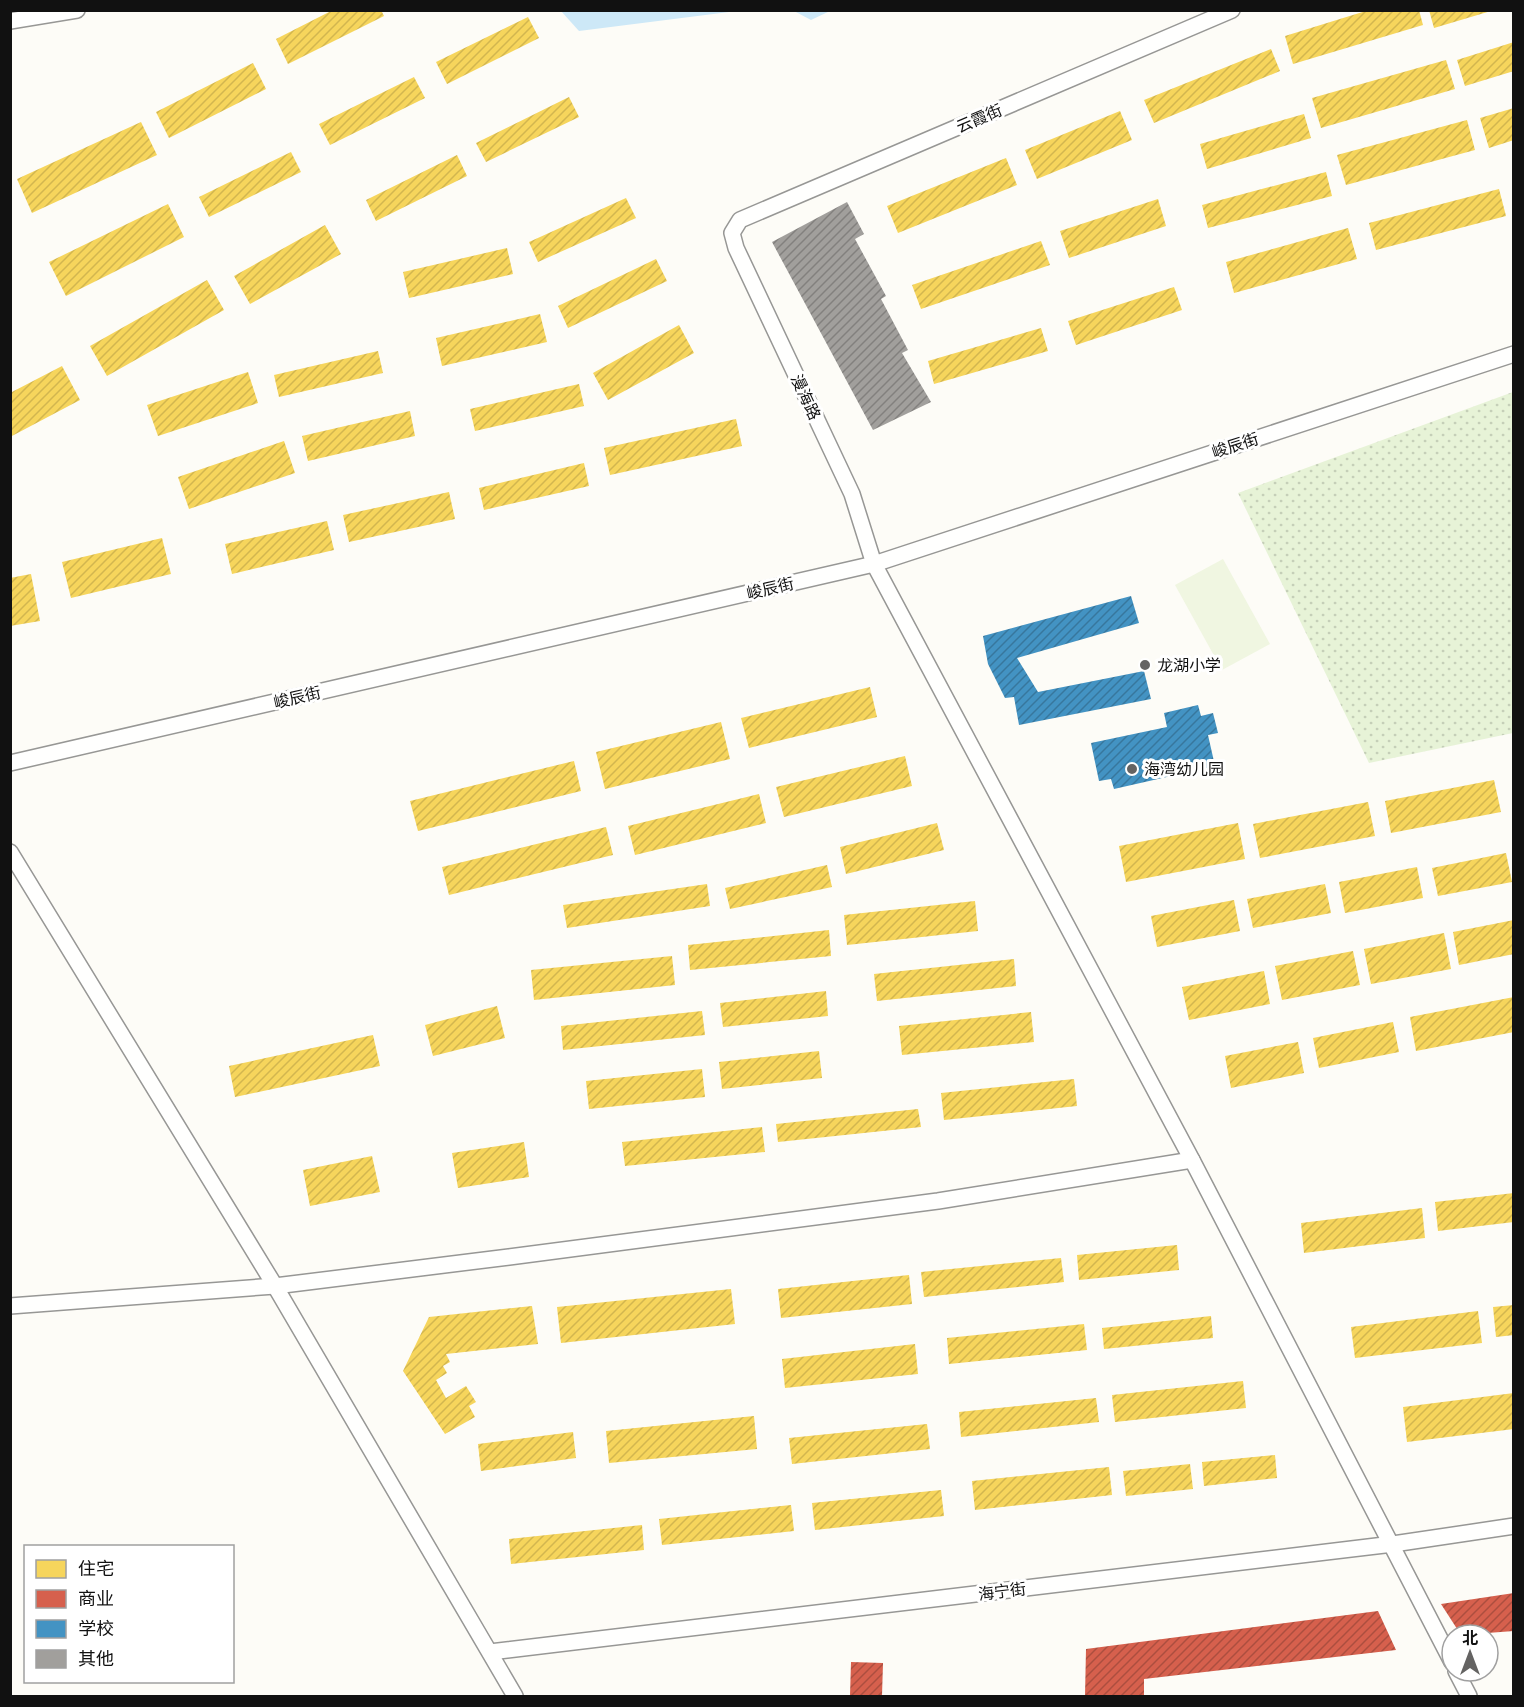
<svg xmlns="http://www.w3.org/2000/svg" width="1524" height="1707" viewBox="0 0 1524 1707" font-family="'Libre Baskerville','Noto Sans SC',serif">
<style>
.park{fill:url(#park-dots)}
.pitch{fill:#f0f6e1}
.water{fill:#cde8f7}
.homes{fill:url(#homes-hatch)}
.shops{fill:url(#shops-hatch)}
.schools{fill:url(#schools-hatch)}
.building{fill:url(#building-hatch)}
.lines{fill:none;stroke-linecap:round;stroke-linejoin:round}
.minor-casing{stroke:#979795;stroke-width:18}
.minor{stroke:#fffffe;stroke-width:15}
.poi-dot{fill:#646362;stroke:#fff;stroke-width:2}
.labels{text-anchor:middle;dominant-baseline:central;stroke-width:6;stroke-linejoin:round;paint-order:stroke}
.street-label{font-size:16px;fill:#111;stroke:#fff}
.poi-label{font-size:16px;fill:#111;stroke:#fff;text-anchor:start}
</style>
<defs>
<pattern id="park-dots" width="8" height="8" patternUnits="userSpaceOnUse" patternTransform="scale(1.5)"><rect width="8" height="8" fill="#e7f3d7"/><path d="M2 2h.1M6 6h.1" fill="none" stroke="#c5cfb8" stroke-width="1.8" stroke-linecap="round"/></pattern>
<pattern id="homes-hatch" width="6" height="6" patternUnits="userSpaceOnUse" patternTransform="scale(1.5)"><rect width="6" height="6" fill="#f6d55c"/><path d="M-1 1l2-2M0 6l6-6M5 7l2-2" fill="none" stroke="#d2b64f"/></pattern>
<pattern id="shops-hatch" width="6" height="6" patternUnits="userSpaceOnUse" patternTransform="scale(1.5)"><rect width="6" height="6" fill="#d6604d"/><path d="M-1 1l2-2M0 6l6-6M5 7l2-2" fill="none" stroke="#ac4e3f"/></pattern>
<pattern id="schools-hatch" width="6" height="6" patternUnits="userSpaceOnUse" patternTransform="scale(1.5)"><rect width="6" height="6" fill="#4393c3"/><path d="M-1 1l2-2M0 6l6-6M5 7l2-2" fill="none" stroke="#37779d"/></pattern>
<pattern id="building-hatch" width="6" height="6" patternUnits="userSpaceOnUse" patternTransform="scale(1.5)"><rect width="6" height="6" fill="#a19f9c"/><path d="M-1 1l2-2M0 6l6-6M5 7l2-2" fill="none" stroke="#82807e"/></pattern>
</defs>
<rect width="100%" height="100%" fill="#fdfcf7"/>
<path class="park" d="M 1513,392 L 1513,733 L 1369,763 L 1238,493 Z"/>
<path class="pitch" d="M 1223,559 L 1270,644 L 1222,670 L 1175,585 Z"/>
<g class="water">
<path d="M 561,11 L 737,11 L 579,31 Z"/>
<path d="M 794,11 L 830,11 L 811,20 Z"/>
</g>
<g class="homes">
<path d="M 333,10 L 381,10 L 384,16 L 288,64 L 276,39 Z"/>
<path d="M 1369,10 L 1419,10 L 1423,25 L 1293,64 L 1285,36 Z"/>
<path d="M 1429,10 L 1491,10 L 1491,11 L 1434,28 Z"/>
<path d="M 528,17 L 539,38 L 447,84 L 436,62 Z"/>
<path d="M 1514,42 L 1514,71 L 1465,86 L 1457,60 Z"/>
<path d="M 1271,49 L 1280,71 L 1154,123 L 1144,100 Z"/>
<path d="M 1446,60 L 1455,89 L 1321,128 L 1312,98 Z"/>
<path d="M 253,63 L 266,89 L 169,138 L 156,112 Z"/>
<path d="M 414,77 L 425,98 L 330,145 L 319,124 Z"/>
<path d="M 569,97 L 579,117 L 486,162 L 476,143 Z"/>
<path d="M 1514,108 L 1514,140 L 1489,148 L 1480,118 Z"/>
<path d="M 1120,111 L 1132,140 L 1037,179 L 1025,150 Z"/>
<path d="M 1304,114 L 1311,138 L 1207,169 L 1200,144 Z"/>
<path d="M 1467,120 L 1475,150 L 1346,185 L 1337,155 Z"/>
<path d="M 141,122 L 157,155 L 32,213 L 17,179 Z"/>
<path d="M 291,152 L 301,172 L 209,217 L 199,197 Z"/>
<path d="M 457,155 L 467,176 L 376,221 L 366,200 Z"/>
<path d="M 1006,158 L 1017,185 L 898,233 L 887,206 Z"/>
<path d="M 1326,172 L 1332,196 L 1208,228 L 1202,205 Z"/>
<path d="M 1499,189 L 1506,216 L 1376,250 L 1369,223 Z"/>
<path d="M 626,198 L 636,218 L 538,262 L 529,242 Z"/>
<path d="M 1158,199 L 1166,226 L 1069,258 L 1060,231 Z"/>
<path d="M 168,204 L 184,237 L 66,296 L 49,262 Z"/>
<path d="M 325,225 L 341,254 L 250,304 L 234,276 Z"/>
<path d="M 1348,228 L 1357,259 L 1234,293 L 1226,262 Z"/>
<path d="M 1041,241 L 1050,265 L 921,309 L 912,285 Z"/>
<path d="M 507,248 L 513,274 L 409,298 L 403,272 Z"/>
<path d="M 656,259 L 667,281 L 568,328 L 558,306 Z"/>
<path d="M 207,280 L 224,310 L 107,376 L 90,346 Z"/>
<path d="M 1174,287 L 1182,310 L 1076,345 L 1068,321 Z"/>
<path d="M 540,314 L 547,342 L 442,366 L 436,338 Z"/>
<path d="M 679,325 L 694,353 L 608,400 L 593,373 Z"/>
<path d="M 1041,328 L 1048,351 L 934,384 L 928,361 Z"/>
<path d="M 378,351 L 383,373 L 279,397 L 274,375 Z"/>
<path d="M 62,366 L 80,400 L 10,437 L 10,393 Z"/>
<path d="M 248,372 L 258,403 L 158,436 L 147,405 Z"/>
<path d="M 579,384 L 584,406 L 475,431 L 470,409 Z"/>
<path d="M 410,411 L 415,436 L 308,461 L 302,436 Z"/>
<path d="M 736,419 L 742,446 L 610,475 L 604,448 Z"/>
<path d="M 284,441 L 295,473 L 189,509 L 178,477 Z"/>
<path d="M 584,463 L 589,486 L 484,510 L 479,488 Z"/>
<path d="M 449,492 L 455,519 L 349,542 L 343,515 Z"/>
<path d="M 327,521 L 334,550 L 232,574 L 225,544 Z"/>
<path d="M 162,538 L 171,574 L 71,598 L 62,562 Z"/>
<path d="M 31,574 L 40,621 L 10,626 L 10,578 Z"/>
<path d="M 870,687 L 877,717 L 749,748 L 741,718 Z"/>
<path d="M 721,722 L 730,759 L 605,789 L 596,752 Z"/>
<path d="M 905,756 L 912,786 L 784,817 L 776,787 Z"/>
<path d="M 574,761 L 581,791 L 418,831 L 410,801 Z"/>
<path d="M 1494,780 L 1501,812 L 1391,833 L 1385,801 Z"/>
<path d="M 759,794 L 766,823 L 635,855 L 628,826 Z"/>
<path d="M 1368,802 L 1375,836 L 1260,858 L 1253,824 Z"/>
<path d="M 937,823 L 944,850 L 846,874 L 840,847 Z"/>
<path d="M 1238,823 L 1245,859 L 1126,882 L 1119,846 Z"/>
<path d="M 606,827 L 613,855 L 449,895 L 442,867 Z"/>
<path d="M 1506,853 L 1512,882 L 1438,896 L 1432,868 Z"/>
<path d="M 827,865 L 832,887 L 730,909 L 725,888 Z"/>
<path d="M 1417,867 L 1423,898 L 1345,913 L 1339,882 Z"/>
<path d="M 707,884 L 710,906 L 567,928 L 563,905 Z"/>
<path d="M 1325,884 L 1331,913 L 1253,928 L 1247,899 Z"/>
<path d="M 1234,900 L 1240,931 L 1157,947 L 1151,916 Z"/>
<path d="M 975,901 L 978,931 L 847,945 L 844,915 Z"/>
<path d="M 1514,920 L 1514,954 L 1459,965 L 1453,932 Z"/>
<path d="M 829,930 L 831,956 L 690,970 L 688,945 Z"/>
<path d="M 1444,933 L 1451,969 L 1371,984 L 1364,949 Z"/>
<path d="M 1353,951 L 1360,985 L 1282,1000 L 1275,966 Z"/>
<path d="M 672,956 L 675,985 L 534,1000 L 531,970 Z"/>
<path d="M 1014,959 L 1016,986 L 877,1001 L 874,974 Z"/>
<path d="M 1264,971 L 1270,1004 L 1189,1020 L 1182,987 Z"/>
<path d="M 826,991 L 828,1016 L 723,1027 L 720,1003 Z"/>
<path d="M 1514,997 L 1514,1032 L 1416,1051 L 1410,1017 Z"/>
<path d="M 497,1006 L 505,1038 L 433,1056 L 425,1025 Z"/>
<path d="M 702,1011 L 705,1035 L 563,1050 L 561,1026 Z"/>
<path d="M 1031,1012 L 1034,1042 L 902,1055 L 899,1026 Z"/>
<path d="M 1393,1022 L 1399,1052 L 1319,1068 L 1313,1038 Z"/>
<path d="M 373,1035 L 380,1066 L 235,1097 L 229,1066 Z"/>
<path d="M 1298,1042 L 1304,1073 L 1231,1088 L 1225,1056 Z"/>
<path d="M 819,1051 L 822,1078 L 722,1089 L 719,1062 Z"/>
<path d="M 702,1069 L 705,1097 L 589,1109 L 586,1081 Z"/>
<path d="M 1074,1079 L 1077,1106 L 944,1120 L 941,1093 Z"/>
<path d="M 918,1109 L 921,1127 L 778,1142 L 776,1124 Z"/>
<path d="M 762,1127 L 765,1152 L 625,1166 L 622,1142 Z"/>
<path d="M 524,1142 L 529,1177 L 458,1188 L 452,1153 Z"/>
<path d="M 372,1156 L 380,1192 L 310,1206 L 303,1170 Z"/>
<path d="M 1514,1193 L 1514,1222 L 1438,1231 L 1435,1202 Z"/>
<path d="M 1422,1208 L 1425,1238 L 1304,1253 L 1301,1223 Z"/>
<path d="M 1177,1245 L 1179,1270 L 1079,1280 L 1077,1255 Z"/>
<path d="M 1061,1258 L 1064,1282 L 924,1297 L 921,1272 Z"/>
<path d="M 909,1275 L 912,1304 L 781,1318 L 778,1289 Z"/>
<path d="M 731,1289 L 735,1324 L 561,1343 L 557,1307 Z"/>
<path d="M 1514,1305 L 1514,1335 L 1496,1337 L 1493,1307 Z"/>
<path d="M 532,1306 L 538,1344 L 446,1354 L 450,1362 L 443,1366 L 447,1373 L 436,1380 L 446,1398 L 466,1386 L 476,1402 L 469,1406 L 475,1417 L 445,1434 L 403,1371 L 429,1317 Z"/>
<path d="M 1478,1311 L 1482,1343 L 1355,1358 L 1351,1327 Z"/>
<path d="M 1211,1316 L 1213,1338 L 1104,1349 L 1102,1328 Z"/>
<path d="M 1084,1324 L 1087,1350 L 949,1364 L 947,1338 Z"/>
<path d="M 915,1344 L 918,1374 L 785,1388 L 782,1359 Z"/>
<path d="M 1243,1381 L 1246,1408 L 1115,1422 L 1112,1395 Z"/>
<path d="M 1514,1393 L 1514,1429 L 1407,1442 L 1403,1407 Z"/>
<path d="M 1096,1398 L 1099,1422 L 961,1437 L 959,1412 Z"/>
<path d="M 754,1416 L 757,1449 L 609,1463 L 606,1431 Z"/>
<path d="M 927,1424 L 930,1449 L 792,1464 L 789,1438 Z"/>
<path d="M 573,1432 L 576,1458 L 481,1471 L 478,1444 Z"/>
<path d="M 1275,1455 L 1277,1478 L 1204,1486 L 1202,1462 Z"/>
<path d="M 1190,1464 L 1193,1489 L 1126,1496 L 1123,1471 Z"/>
<path d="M 1109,1467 L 1112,1495 L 975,1510 L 972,1481 Z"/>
<path d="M 941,1490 L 944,1516 L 815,1530 L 812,1503 Z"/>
<path d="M 791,1505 L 794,1531 L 662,1545 L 659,1519 Z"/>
<path d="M 642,1525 L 644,1550 L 511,1564 L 509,1539 Z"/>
</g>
<g class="shops">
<path d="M 1514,1593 L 1514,1631 L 1461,1635 L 1441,1604 Z"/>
<path d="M 1378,1611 L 1396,1650 L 1144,1679 L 1144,1696 L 1085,1696 L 1086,1649 Z"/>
<path d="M 851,1662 L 883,1663 L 882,1696 L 850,1696 Z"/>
</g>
<g class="schools">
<path d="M 1131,596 L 1139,623 L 1017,658 L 1038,692 L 1144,671 L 1151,699 L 1019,725 L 1014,697 L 1005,698 L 988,664 L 983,636 Z"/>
<path d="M 1198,705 L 1201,716 L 1213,713 L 1218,733 L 1208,735 L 1215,766 L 1114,789 L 1111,779 L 1099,781 L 1091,743 L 1167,727 L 1164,713 Z"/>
</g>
<path class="building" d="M 847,202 L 864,234 L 855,239 L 886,296 L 881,299 L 908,350 L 902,353 L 931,402 L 873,430 L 772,242 Z"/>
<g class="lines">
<defs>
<g id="minor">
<path d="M 1232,10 L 740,220 L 732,233 L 736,248 L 852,494 L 874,564 L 1192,1160 L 1452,1662"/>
<path d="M 10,21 L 77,10"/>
<path d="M 10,763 L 874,564 L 1514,354"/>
<path d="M 10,852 L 275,1286 L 515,1696"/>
<path d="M 10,1306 L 275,1286 L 509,1257 L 938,1201 L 1192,1160"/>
<path d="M 490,1652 L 1393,1544 L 1514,1526"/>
<path d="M 1456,1671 L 1469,1696"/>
</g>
</defs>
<use href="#minor" class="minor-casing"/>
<use href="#minor" class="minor"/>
</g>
<g class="poi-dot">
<circle cx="1145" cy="665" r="6"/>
<circle cx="1132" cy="769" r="6"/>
</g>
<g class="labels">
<g class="street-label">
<text transform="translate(979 118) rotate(-23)">云霞街</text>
<text transform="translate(806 397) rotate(65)">漫海路</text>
<text transform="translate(1235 445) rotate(-18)">峻辰街</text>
<text transform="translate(770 588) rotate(-13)">峻辰街</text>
<text transform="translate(297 697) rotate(-13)">峻辰街</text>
<text transform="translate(1002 1591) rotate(-7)">海宁街</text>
</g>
<g class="poi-label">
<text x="1157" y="665">龙湖小学</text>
<text x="1144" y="769">海湾幼儿园</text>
</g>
</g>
<rect width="1524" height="1707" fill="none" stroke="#111111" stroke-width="24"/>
<rect x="24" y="1545" width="210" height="138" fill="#ffffff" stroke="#a0a0a0" stroke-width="1.5"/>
<rect x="36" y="1560" width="30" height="18" fill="#f6d55c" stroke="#a0a0a0" stroke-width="1.5"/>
<text x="78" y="1575" font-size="18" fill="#111111">住宅</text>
<rect x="36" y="1590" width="30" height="18" fill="#d6604d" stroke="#a0a0a0" stroke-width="1.5"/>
<text x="78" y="1605" font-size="18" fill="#111111">商业</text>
<rect x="36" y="1620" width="30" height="18" fill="#4393c3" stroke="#a0a0a0" stroke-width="1.5"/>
<text x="78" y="1635" font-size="18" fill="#111111">学校</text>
<rect x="36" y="1650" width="30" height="18" fill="#a19f9c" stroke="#a0a0a0" stroke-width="1.5"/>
<text x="78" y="1665" font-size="18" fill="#111111">其他</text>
<g transform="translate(1470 1653)"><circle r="28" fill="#ffffff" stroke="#a0a0a0" stroke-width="1.5"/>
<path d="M0-4.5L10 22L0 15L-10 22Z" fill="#646362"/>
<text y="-9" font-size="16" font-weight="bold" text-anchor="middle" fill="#111111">北</text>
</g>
</svg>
